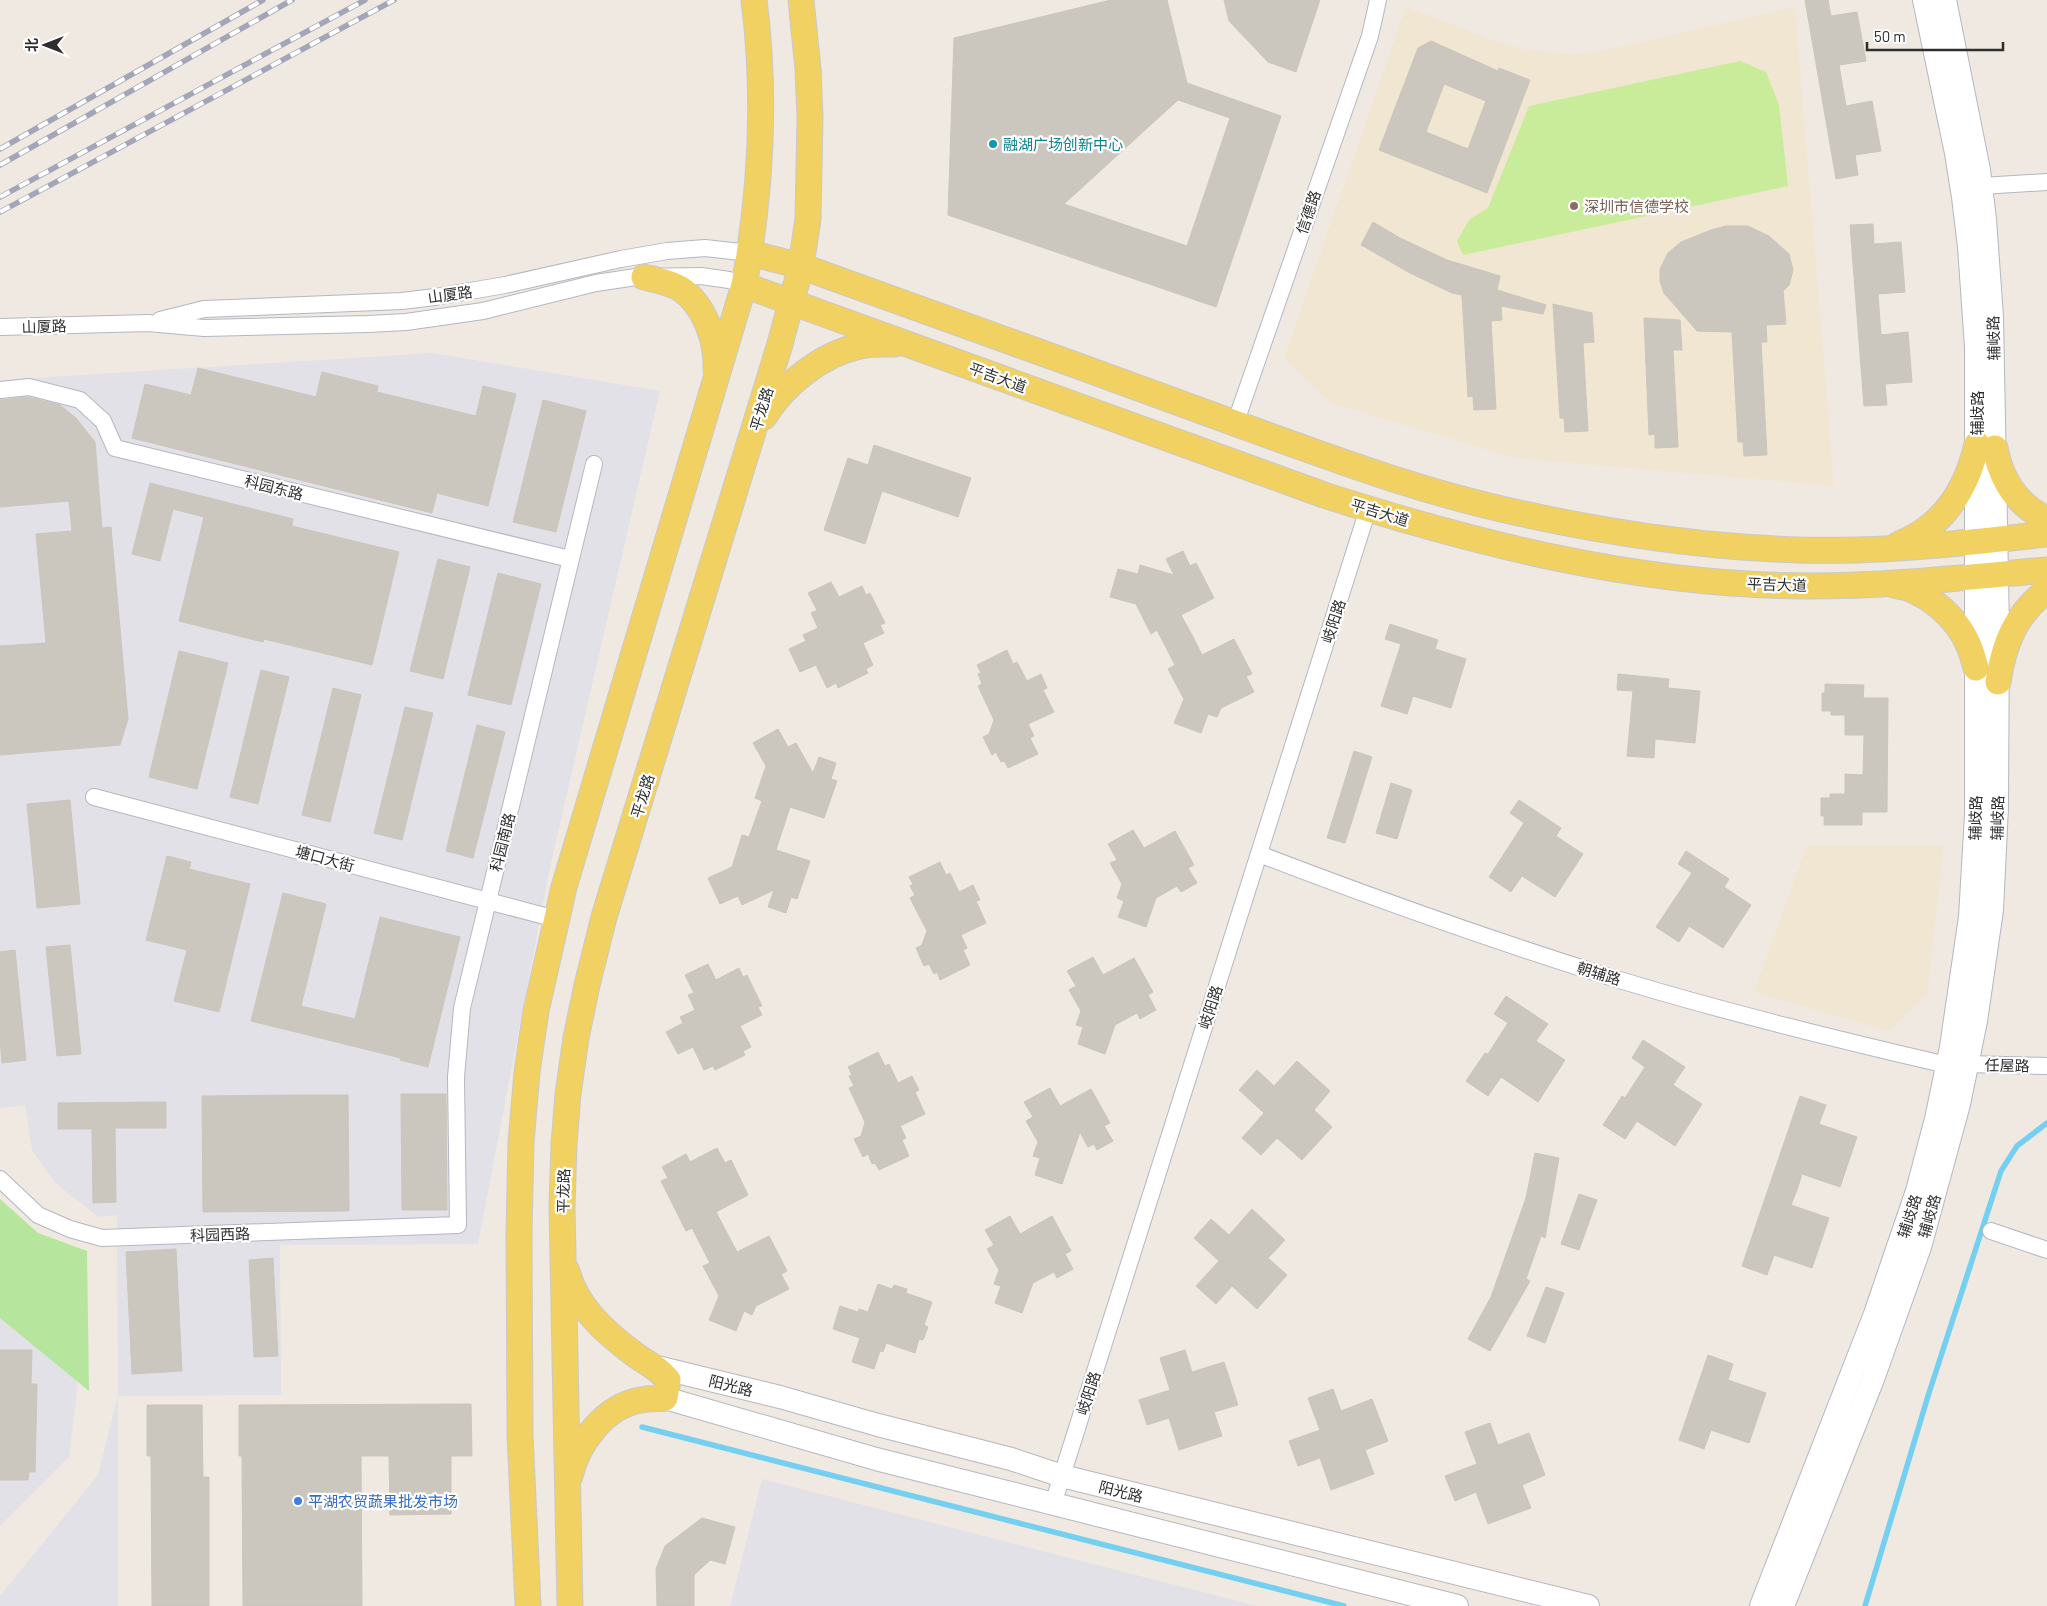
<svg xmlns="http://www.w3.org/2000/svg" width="2047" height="1606" viewBox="0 0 2047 1606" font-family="Barlow,'Noto Sans SC',sans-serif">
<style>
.industrial{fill:#e3e1e8}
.education{fill:#f0e6d1}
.green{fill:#b6e59e}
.pitch{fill:#c9ec9a}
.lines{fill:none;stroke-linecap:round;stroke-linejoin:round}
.stream{stroke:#75cff0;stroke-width:5.5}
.building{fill:#cbc7bf;stroke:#cbc5ba;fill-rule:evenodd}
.street-casing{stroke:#b4b7c1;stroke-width:18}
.secondary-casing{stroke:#b4b7c1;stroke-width:24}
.primary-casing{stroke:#c9c9c9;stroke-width:27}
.street{stroke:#fff;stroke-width:16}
.secondary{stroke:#fff;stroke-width:22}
.primary{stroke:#f2d163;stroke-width:25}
.rail-casing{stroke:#a3a6b8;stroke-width:5.5}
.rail{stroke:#fff;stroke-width:4;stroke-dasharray:11;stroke-linecap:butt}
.culture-dot{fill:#0f9aa8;stroke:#fff;stroke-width:2}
.education-dot{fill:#8d6e63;stroke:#fff;stroke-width:2}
.shop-dot{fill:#3f7fe0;stroke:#fff;stroke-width:2}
.labels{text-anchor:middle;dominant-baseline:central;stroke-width:4.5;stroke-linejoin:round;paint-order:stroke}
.culture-label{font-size:15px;fill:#0d838f;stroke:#fff;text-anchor:start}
.education-label{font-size:15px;fill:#785e54;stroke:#fff;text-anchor:start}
.street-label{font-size:15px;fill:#2e2e2e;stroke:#fff}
.shop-label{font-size:15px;fill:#366cbe;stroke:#fff;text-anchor:start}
</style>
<rect width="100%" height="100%" fill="#efe9e1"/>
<g class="industrial">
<path d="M 433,353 L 660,391 L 550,867 L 478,1244 L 280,1245 L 281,1395 L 118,1396 L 118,1606 L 0,1606 L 0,1596 L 98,1475 L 118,1395 L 117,1215 L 99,1217 L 56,1184 L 32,1150 L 25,1105 L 0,1108 L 0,380 Z"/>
<path d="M 0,1297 L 79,1373 L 69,1457 L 0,1526 Z"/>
<path d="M 762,1479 L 1257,1606 L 730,1606 Z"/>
</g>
<g class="education">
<path d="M 1406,7 L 1500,43 L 1523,49 L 1572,54 L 1597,52 L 1795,7 L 1834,486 L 1515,458 L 1331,403 L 1284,358 Z"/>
<path d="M 1807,845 L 1944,845 L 1927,994 L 1889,1031 L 1754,992 Z"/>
</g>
<path class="green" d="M 0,1199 L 38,1233 L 87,1251 L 89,1391 L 0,1318 Z"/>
<path class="pitch" d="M 1740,61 L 1766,72 L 1779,105 L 1788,186 L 1463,255 L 1457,241 L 1469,220 L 1488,208 L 1529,106 Z"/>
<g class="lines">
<g class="stream">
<path d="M 642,1427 L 1344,1606"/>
<path d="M 1865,1606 L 1928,1396 L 2001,1171 L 2017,1146 L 2047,1123"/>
</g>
</g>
<g class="building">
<path d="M 1111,0 L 1167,0 L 1187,83 L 1281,116 L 1216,307 L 948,215 L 954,38 ZM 1178,100 L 1230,118 L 1187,246 L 1064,204 Z"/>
<path d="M 1224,0 L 1320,0 L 1296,72 L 1268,62 L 1229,21 Z"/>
<path d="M 1805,0 L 1828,0 L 1831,16 L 1857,12 L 1866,61 L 1839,65 L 1846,106 L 1872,101 L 1881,151 L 1855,155 L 1858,175 L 1836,179 Z"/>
<path d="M 1431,41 L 1498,71 L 1499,68 L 1530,80 L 1487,193 L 1379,150 L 1418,48 ZM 1444,84 L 1486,101 L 1468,149 L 1426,132 Z"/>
<path d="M 1373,222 L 1400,238 L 1447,260 L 1500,276 L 1497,290 L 1546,305 L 1543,314 L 1501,306 L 1502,320 L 1491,321 L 1496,409 L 1474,410 L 1473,396 L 1468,397 L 1462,295 L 1452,293 L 1410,273 L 1361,245 Z"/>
<path d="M 1873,224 L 1874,244 L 1901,242 L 1905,292 L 1878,294 L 1881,335 L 1908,332 L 1912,382 L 1885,384 L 1887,405 L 1864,406 L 1850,225 Z"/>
<path d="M 1726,226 L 1748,226 L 1769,236 L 1789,254 L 1793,270 L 1789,285 L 1783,291 L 1786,324 L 1766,325 L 1767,342 L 1761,342 L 1767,455 L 1744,456 L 1743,442 L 1738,442 L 1732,332 L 1697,331 L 1664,293 L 1660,281 L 1660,269 L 1668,253 L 1681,242 L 1711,230 Z"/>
<path d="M 1553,304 L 1592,313 L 1594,342 L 1583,343 L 1588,431 L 1565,432 L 1564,418 L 1560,418 Z"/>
<path d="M 1644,318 L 1680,320 L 1682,350 L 1673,350 L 1678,447 L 1655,448 L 1655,434 L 1649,435 Z"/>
<path d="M 198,368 L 316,397 L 322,372 L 378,386 L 377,392 L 476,416 L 483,386 L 516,394 L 488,506 L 437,493 L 432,513 L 132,438 L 145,384 L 191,395 Z"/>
<path d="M 28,397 L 60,405 L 76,418 L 95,442 L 102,528 L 111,527 L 128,719 L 120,745 L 0,755 L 0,646 L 46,643 L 36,534 L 72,531 L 69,501 L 0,507 L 0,400 Z"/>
<path d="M 543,400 L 586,411 L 556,532 L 513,522 Z"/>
<path d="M 874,445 L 971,478 L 958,517 L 882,491 L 865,544 L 824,530 L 848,458 L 868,465 Z"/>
<path d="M 150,483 L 293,519 L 292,526 L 399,552 L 372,665 L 264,639 L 263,642 L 179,621 L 204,517 L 173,509 L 160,561 L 132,554 Z"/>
<path d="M 1183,551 L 1190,566 L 1196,563 L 1214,598 L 1181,615 L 1192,635 L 1202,655 L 1234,639 L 1252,674 L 1246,676 L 1254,692 L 1221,708 L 1217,717 L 1208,714 L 1201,733 L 1174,723 L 1184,699 L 1168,669 L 1175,665 L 1157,630 L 1151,634 L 1136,604 L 1110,597 L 1118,569 L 1138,574 L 1140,565 L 1174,575 L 1166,559 Z"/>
<path d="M 438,559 L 470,567 L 443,679 L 410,671 Z"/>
<path d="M 498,573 L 541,584 L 511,705 L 468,695 Z"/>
<path d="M 831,582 L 839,597 L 862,586 L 866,595 L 870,593 L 885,623 L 880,625 L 884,633 L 863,643 L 873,665 L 866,669 L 868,673 L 838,688 L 836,683 L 827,688 L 816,665 L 800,672 L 789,649 L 806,641 L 803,635 L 818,628 L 811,613 L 817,610 L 808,593 Z"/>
<path d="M 1390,624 L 1438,640 L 1435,649 L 1466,659 L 1451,708 L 1413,696 L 1407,714 L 1381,706 L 1401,644 L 1385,639 Z"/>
<path d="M 1007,650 L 1013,664 L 1017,662 L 1027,681 L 1041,674 L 1047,688 L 1043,690 L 1054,712 L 1028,724 L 1034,736 L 1030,738 L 1038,754 L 1008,768 L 1004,761 L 1001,762 L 996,752 L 992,755 L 983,737 L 989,734 L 994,720 L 978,686 L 982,684 L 978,674 L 981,673 L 977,665 Z"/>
<path d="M 179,651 L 228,663 L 197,789 L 149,777 Z"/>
<path d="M 261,670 L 289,677 L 258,804 L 230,797 Z"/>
<path d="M 1618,674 L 1669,679 L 1668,688 L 1700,691 L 1695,743 L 1655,739 L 1654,758 L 1627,756 L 1633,691 L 1617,690 Z"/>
<path d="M 1825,684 L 1864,685 L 1863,698 L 1888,698 L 1887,812 L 1862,812 L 1862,825 L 1824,825 L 1824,816 L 1821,816 L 1821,798 L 1830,798 L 1830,794 L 1845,794 L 1845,774 L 1863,775 L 1864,735 L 1845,735 L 1845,715 L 1831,715 L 1831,711 L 1822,711 L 1822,693 L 1825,693 Z"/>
<path d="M 333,688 L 361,695 L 330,822 L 302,815 Z"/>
<path d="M 405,707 L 433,713 L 402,840 L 374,833 Z"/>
<path d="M 477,725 L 505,732 L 473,858 L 446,851 Z"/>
<path d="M 778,729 L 788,747 L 796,743 L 813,773 L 819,757 L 836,763 L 831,779 L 837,781 L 824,818 L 790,807 L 776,850 L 810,861 L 797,899 L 791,897 L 786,913 L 768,907 L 774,890 L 742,905 L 738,896 L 720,904 L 708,878 L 732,867 L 742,835 L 749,837 L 762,801 L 755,798 L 766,766 L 753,743 Z"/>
<path d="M 1354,751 L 1372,757 L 1345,843 L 1327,838 Z"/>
<path d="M 1391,783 L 1412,790 L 1397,839 L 1376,833 Z"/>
<path d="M 70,800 L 80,904 L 37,908 L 27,804 Z"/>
<path d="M 1519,800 L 1561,828 L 1556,836 L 1583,854 L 1555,897 L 1522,876 L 1511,892 L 1489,877 L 1524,823 L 1510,813 Z"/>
<path d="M 1133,830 L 1144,848 L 1175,831 L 1194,865 L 1188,868 L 1197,883 L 1181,892 L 1177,886 L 1156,898 L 1146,927 L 1118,917 L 1124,901 L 1117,898 L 1122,884 L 1110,863 L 1117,860 L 1108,844 Z"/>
<path d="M 1686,851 L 1729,879 L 1724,887 L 1751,905 L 1723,948 L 1689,926 L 1679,942 L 1656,927 L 1692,873 L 1678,864 Z"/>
<path d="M 167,856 L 191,862 L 189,869 L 250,884 L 219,1012 L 174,1001 L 187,950 L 146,940 Z"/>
<path d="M 940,862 L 946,875 L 950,873 L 959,892 L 973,885 L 980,900 L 976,901 L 986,923 L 961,935 L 967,948 L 963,950 L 970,965 L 940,980 L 937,972 L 934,974 L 929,964 L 924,966 L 916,948 L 922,945 L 927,931 L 910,898 L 915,895 L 910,886 L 913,884 L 909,877 Z"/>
<path d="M 283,893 L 326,904 L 301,1006 L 355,1019 L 380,917 L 460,937 L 428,1067 L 400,1060 L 401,1058 L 251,1021 Z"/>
<path d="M 70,945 L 81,1054 L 57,1056 L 46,947 Z"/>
<path d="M 15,950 L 26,1060 L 2,1063 L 0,1040 L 0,952 Z"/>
<path d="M 1093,957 L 1103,975 L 1134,958 L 1153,992 L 1148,995 L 1156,1010 L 1140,1019 L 1137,1013 L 1115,1025 L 1105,1054 L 1078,1044 L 1083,1027 L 1076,1025 L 1081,1011 L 1069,990 L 1076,986 L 1067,971 Z"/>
<path d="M 708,964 L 716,980 L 739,968 L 743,977 L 747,975 L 762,1006 L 758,1007 L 762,1015 L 740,1026 L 751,1047 L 743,1051 L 745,1055 L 715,1070 L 713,1066 L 704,1070 L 693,1047 L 678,1054 L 666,1032 L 683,1023 L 680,1017 L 695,1010 L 688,995 L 694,993 L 685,975 Z"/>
<path d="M 1506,996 L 1548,1024 L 1536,1041 L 1565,1060 L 1538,1102 L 1501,1077 L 1488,1096 L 1466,1081 L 1485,1053 L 1488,1054 L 1508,1023 L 1494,1014 Z"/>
<path d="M 1643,1040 L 1685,1067 L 1673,1085 L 1702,1104 L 1675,1146 L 1637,1121 L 1625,1139 L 1603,1125 L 1622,1096 L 1625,1098 L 1645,1067 L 1632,1058 Z"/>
<path d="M 878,1052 L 885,1066 L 889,1064 L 898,1083 L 912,1076 L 919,1090 L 915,1092 L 925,1114 L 900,1126 L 906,1138 L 902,1140 L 909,1156 L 879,1170 L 875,1163 L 872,1164 L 868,1154 L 863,1157 L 854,1139 L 861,1136 L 865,1122 L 849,1088 L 854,1086 L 849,1076 L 852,1075 L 848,1067 Z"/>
<path d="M 1297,1061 L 1330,1091 L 1314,1110 L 1332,1127 L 1302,1160 L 1277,1138 L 1261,1155 L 1242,1138 L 1264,1113 L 1239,1090 L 1257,1070 L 1274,1086 Z"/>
<path d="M 1050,1088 L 1060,1106 L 1091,1089 L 1110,1123 L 1104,1126 L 1113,1141 L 1097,1150 L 1094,1144 L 1088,1147 L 1080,1132 L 1062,1184 L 1035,1175 L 1040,1158 L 1033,1156 L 1038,1142 L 1026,1121 L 1033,1117 L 1024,1102 Z"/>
<path d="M 401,1094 L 446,1094 L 447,1210 L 402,1210 Z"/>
<path d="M 303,1095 L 348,1095 L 349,1211 L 203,1212 L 202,1096 Z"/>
<path d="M 1800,1096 L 1826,1105 L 1819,1124 L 1857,1137 L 1840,1187 L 1802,1174 L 1797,1190 L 1791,1205 L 1829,1218 L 1812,1268 L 1774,1255 L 1767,1275 L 1742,1266 Z"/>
<path d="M 166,1102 L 166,1128 L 115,1128 L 116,1202 L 93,1203 L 92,1129 L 58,1129 L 58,1103 Z"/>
<path d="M 717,1148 L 725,1163 L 731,1160 L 748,1195 L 716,1212 L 737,1252 L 769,1236 L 787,1271 L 781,1274 L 789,1289 L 756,1306 L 752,1315 L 744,1311 L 736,1331 L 709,1320 L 719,1296 L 703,1266 L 710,1263 L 692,1228 L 686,1231 L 661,1181 L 668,1178 L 662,1167 L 686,1154 L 690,1162 Z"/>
<path d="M 1535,1153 L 1559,1158 L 1545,1238 L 1541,1236 L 1526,1279 L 1530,1281 L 1490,1351 L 1468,1339 L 1491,1297 L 1526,1198 Z"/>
<path d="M 1579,1194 L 1597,1200 L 1579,1250 L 1561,1244 Z"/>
<path d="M 1252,1209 L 1285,1240 L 1268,1258 L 1287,1275 L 1257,1309 L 1232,1286 L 1216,1304 L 1196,1286 L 1219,1261 L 1194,1238 L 1211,1219 L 1229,1235 Z"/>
<path d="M 1010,1216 L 1020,1234 L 1052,1216 L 1071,1251 L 1065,1254 L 1073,1269 L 1057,1278 L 1054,1272 L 1033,1283 L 1022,1313 L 995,1303 L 1001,1286 L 994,1284 L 999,1270 L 987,1249 L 994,1245 L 985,1230 Z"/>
<path d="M 176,1249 L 182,1371 L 132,1374 L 126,1252 Z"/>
<path d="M 273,1258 L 278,1356 L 254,1357 L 249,1260 Z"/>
<path d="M 878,1284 L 892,1289 L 894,1285 L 907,1289 L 906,1293 L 932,1302 L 924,1325 L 928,1327 L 923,1340 L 919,1339 L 915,1353 L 886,1343 L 883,1352 L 880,1351 L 874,1369 L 852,1362 L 860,1338 L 833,1329 L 840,1306 L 858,1312 L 859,1309 L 868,1312 Z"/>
<path d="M 1546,1287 L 1564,1293 L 1545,1343 L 1527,1336 Z"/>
<path d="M 0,1350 L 32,1350 L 31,1384 L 37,1384 L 35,1472 L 29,1472 L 28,1480 L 0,1480 Z"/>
<path d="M 1185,1350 L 1192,1372 L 1224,1362 L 1238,1405 L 1214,1412 L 1222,1436 L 1179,1450 L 1169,1418 L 1147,1425 L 1139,1400 L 1170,1390 L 1160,1358 Z"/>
<path d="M 1708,1355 L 1733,1364 L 1728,1380 L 1766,1393 L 1749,1443 L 1711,1430 L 1704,1449 L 1679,1440 Z"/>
<path d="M 1333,1389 L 1341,1411 L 1372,1399 L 1388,1441 L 1365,1450 L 1374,1474 L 1331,1490 L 1320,1458 L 1298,1466 L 1289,1441 L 1320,1430 L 1308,1398 Z"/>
<path d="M 471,1404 L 472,1456 L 451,1456 L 451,1514 L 390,1515 L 389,1456 L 361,1456 L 362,1606 L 243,1606 L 242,1456 L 239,1456 L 239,1405 Z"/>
<path d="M 147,1405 L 202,1405 L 203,1477 L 209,1477 L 209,1606 L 152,1606 L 151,1456 L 147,1456 Z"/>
<path d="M 1490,1423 L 1498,1445 L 1529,1433 L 1545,1475 L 1522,1485 L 1531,1508 L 1488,1524 L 1476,1492 L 1455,1501 L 1445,1476 L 1477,1464 L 1465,1432 Z"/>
<path d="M 702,1518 L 735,1527 L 725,1564 L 710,1560 L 694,1575 L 694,1606 L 657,1606 L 656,1569 L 665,1546 Z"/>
</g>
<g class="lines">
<defs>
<g id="street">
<path d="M 1981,186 L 2047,182"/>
<path d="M 160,320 L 204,309 L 402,301 L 435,297 L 505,285 L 621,259 L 667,251 L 705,248 L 750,253"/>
<path d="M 0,327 L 148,323 L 204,328 L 368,324 L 406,322 L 483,311 L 596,283 L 636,277 L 701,276 L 729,280 L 744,285"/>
<path d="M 0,390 L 29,387 L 80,400 L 103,421 L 115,448 L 570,559"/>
<path d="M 1235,424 L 1370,36 L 1378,0"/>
<path d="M 94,797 L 556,919"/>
<path d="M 1259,854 C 1371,897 1483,937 1597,973 C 1712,1009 1830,1038 1947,1065"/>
<path d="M 1967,1064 L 2047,1066"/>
<path d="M 0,1179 L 38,1215 L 70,1229 L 102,1238 L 458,1225 L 456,1077 L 462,1008 L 594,464"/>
<path d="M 1991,1231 L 2047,1250"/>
<path d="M 1053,1504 L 1368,509"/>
</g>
<g id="secondary">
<path d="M 657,1367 L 780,1397 L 878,1425 L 1011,1459 L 1062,1476 L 1588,1606"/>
<path d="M 665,1398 L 876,1459 L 1457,1606"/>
<path d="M 1761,1606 L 1875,1314 L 1917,1191 L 1936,1119 L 1951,1047 L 1970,917 L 1976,815 L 1976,347 L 1969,247 L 1963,197 L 1956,153 L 1924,0"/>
<path d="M 1783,1606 L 1873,1379 L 1920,1247 L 1959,1104 L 1976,1021 L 1992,910 L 1997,807 L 1998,629 L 1992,317 L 1985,219 L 1979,170 L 1945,0"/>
</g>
<g id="primary">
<path d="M 750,253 L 801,266 L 831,277 C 961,323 1089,370 1218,417 C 1317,453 1416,491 1519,513 C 1628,537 1746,553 1858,550 C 1921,548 1984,541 2047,534"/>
<path d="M 644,277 C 656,280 670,282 681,289 C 705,306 717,341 716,369"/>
<path d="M 744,285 L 1324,495 C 1480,545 1644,586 1809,586 C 1888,586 1968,577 2047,570"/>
<path d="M 764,417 C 784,384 822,354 860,346 C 871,343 883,344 895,344"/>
<path d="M 1995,448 C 2001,479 2016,505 2047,519"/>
<path d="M 1899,544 C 1943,527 1967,489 1977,444"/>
<path d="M 1894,585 C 1925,589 1957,617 1969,646 C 1972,653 1974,661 1976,668"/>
<path d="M 1998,682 C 2004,643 2015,615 2047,590"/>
<path d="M 567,1271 C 576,1307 606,1333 634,1354 C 649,1365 655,1365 668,1380 L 665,1398 C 657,1399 649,1398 641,1400 C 605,1406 578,1442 570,1476"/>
<path d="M 528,1606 L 520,1434 L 519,1233 L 521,1142 L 527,1072 L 536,1011 L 564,887 L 744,285 C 761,192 766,94 754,0"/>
<path d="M 570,1606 L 562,1207 L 564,1144 L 568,1094 L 576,1038 L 587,985 L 604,917 L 780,344 L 801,266 L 808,219 L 810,117 L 808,69 L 801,0"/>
</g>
</defs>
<use href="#street" class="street-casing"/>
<use href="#secondary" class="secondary-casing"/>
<use href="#primary" class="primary-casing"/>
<use href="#street" class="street"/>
<use href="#secondary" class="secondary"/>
<use href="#primary" class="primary"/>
<defs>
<g id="rail">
<path d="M 0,149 L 263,0"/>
<path d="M 0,165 L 292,0"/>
<path d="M 0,197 L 365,0"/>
<path d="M 0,212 L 394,0"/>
</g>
</defs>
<use href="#rail" class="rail-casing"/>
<use href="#rail" class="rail"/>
</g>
<circle class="culture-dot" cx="993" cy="144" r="5"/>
<circle class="education-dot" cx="1574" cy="206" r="5"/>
<circle class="shop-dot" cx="298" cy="1501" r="5"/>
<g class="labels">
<g class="culture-label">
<text x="1003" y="144">融湖广场创新中心</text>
</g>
<g class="education-label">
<text x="1584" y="206">深圳市信德学校</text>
</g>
<g class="street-label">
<text transform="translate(1308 212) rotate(-71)">信德路</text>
<text transform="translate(450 294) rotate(-8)">山厦路</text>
<text transform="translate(44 326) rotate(-2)">山厦路</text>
<text transform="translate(1993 338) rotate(-91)">辅岐路</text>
<text transform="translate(998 377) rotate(20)">平吉大道</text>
<text transform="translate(761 409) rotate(-73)">平龙路</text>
<text transform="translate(1977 413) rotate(-90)">辅歧路</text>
<text transform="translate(274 487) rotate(14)">科园东路</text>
<text transform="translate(1380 512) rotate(17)">平吉大道</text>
<text transform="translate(1777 584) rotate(2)">平吉大道</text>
<text transform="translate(1333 621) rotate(-72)">岐阳路</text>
<text transform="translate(642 796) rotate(-73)">平龙路</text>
<text transform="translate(1975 818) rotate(-89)">辅歧路</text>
<text transform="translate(1997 818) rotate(-89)">辅岐路</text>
<text transform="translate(502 842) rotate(-76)">科园南路</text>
<text transform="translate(325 858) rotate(15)">塘口大街</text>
<text transform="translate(1599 973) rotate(17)">朝辅路</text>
<text transform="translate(1210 1007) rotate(-72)">岐阳路</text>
<text transform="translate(2007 1065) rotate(1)">任屋路</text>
<text transform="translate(563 1191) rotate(-89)">平龙路</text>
<text transform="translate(1909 1216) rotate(-72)">辅歧路</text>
<text transform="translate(1929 1216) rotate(-74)">辅岐路</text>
<text transform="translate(220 1234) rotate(-2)">科园西路</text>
<text transform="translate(731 1385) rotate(14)">阳光路</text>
<text transform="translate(1088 1393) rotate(-72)">岐阳路</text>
<text transform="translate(1121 1491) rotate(14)">阳光路</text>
</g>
<g class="shop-label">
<text x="308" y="1501">平湖农贸蔬果批发市场</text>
</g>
</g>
<g transform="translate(45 45) rotate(270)" stroke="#ffffff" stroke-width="4" paint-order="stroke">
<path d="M0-4L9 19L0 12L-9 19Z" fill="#2e2e2e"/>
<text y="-8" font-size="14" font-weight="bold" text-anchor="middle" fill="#2e2e2e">北</text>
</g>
<path d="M1867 42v8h136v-8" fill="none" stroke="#2e2e2e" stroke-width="2.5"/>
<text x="1874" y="42" font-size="15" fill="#2e2e2e" stroke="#ffffff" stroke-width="4" paint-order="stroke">50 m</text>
</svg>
